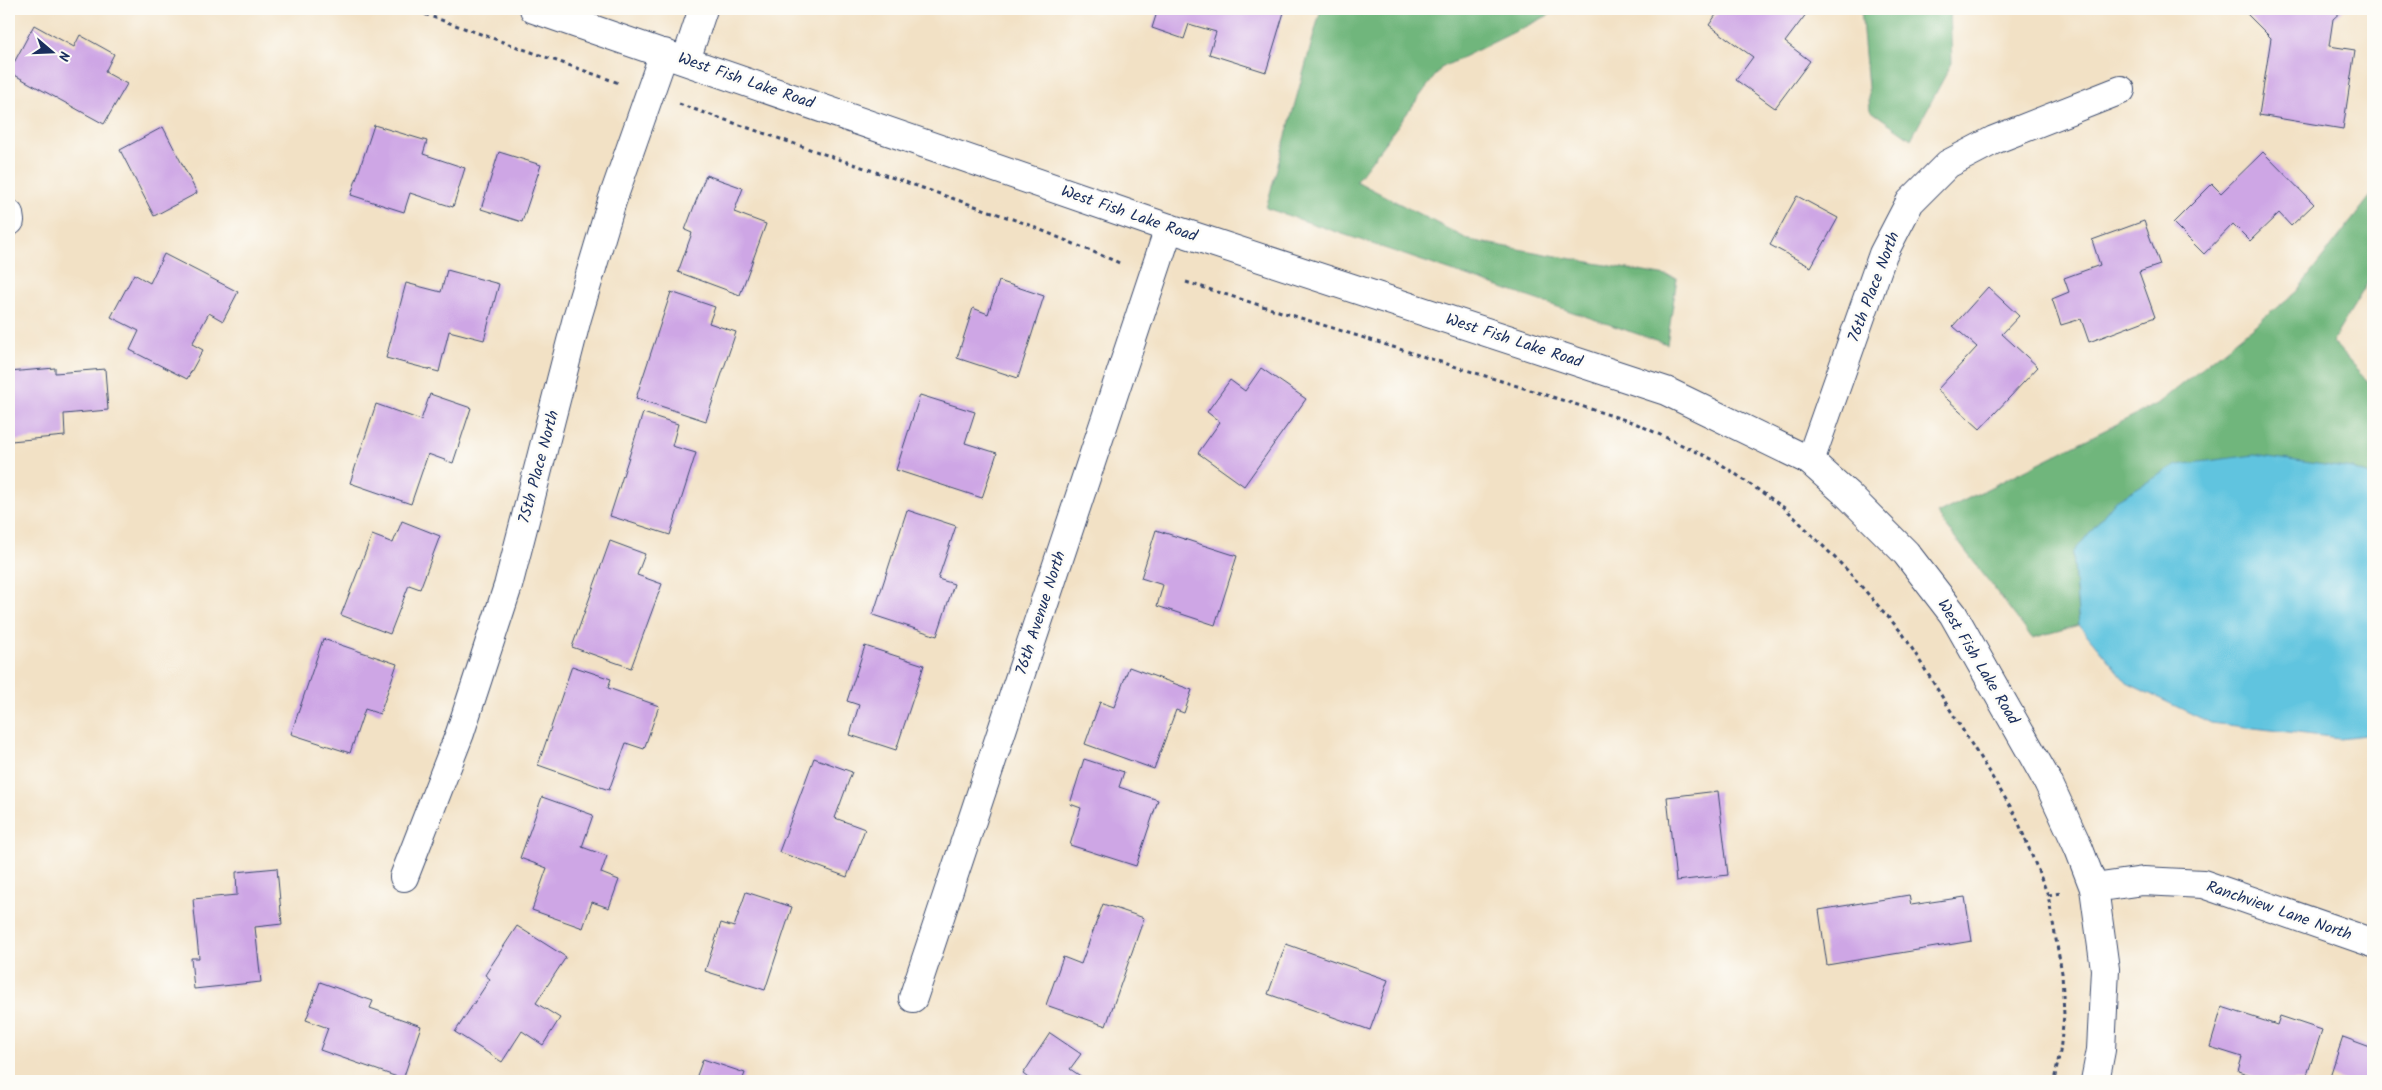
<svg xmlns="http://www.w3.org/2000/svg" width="2382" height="1090" viewBox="0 0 2382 1090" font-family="Kalam,sans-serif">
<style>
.forest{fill:#6fb67c;stroke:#45726d}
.water{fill:#61c4df;stroke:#3e7a9e}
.building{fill:#cea6e5}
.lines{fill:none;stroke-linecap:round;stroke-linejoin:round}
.minor-casing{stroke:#3b4a6d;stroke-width:30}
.path{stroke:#3b4a6d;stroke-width:3;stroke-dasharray:4 4;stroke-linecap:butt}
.minor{stroke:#fff;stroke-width:28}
.labels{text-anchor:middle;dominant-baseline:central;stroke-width:5;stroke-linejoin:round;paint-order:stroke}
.street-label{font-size:16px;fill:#1b2f5e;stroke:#fdfcf7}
</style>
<rect width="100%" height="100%" fill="#fdfcf7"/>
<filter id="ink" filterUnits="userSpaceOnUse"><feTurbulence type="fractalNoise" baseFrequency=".02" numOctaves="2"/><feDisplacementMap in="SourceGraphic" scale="10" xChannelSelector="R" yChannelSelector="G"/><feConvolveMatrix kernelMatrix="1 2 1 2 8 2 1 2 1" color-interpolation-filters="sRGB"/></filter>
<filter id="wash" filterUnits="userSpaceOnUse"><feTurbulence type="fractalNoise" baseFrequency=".0096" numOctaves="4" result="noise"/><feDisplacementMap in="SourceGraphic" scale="20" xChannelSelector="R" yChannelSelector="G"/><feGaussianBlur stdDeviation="1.12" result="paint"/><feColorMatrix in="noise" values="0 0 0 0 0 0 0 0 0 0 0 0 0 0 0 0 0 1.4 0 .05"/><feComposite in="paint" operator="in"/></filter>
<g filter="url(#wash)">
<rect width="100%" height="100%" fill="#f2e1c5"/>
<g class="forest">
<path d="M 1321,9 L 1557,9 L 1555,12 L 1441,68 L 1356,181 L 1469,240 L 1677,278 L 1667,344 L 1266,208 Z"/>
<path d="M 1861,9 L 1950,9 L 1952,63 L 1911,139 L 1870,110 Z"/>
<path d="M 2373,193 L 2373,274 L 2332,342 L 2373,387 L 2373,476 L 2352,469 L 2073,553 L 2079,625 L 2032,638 L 1937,514 L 2157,404 L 2296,292 Z"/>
</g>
<path class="water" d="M 2254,455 L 2352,469 L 2373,476 L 2373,734 L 2340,738 L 2211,723 L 2127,683 L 2079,625 L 2073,553 L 2116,500 L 2177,465 Z"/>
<g id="blocks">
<g class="building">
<path d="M 1158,9 L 1285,9 L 1266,72 L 1209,54 L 1216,32 L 1189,24 L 1184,39 L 1152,28 Z"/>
<path d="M 1720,9 L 1810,9 L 1785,42 L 1810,61 L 1775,108 L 1736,80 L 1753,57 L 1709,25 Z"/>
<path d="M 2242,9 L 2344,9 L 2333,19 L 2329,46 L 2355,50 L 2343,129 L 2259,115 L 2271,38 Z"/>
<path d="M 34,25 L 74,47 L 80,35 L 114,54 L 105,72 L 127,84 L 104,124 L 9,72 Z"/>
<path d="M 374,125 L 427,141 L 423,154 L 465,168 L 453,207 L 410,193 L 404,212 L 351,195 Z"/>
<path d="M 163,127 L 197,193 L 154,216 L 120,150 Z"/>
<path d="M 499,152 L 541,165 L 522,222 L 481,209 Z"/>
<path d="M 2263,152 L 2314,204 L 2291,226 L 2279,213 L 2250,241 L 2233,224 L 2204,254 L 2173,223 L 2212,184 L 2221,193 Z"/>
<path d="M 706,175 L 743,188 L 734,212 L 766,224 L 740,295 L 678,272 L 692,233 L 685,230 Z"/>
<path d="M 1797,196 L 1838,218 L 1811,267 L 1770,245 Z"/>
<path d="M 2144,221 L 2160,265 L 2139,272 L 2155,317 L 2089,342 L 2081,319 L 2061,325 L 2052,299 L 2069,292 L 2064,278 L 2100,265 L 2092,240 Z"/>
<path d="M 164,254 L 238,292 L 223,321 L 209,313 L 192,344 L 203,350 L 187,379 L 130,350 L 139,331 L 111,317 L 134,274 L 150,283 Z"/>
<path d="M 447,270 L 499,284 L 484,340 L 449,331 L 439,372 L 386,358 L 406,283 L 441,292 Z"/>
<path d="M 999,281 L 1044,296 L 1018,378 L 957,358 L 973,308 L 988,314 Z"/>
<path d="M 1988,287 L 2019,316 L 2002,334 L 2038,367 L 1980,429 L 1937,390 L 1977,347 L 1953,326 Z"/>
<path d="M 671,292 L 715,307 L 709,323 L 736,332 L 706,421 L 636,398 Z"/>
<path d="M 55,368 L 55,373 L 105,369 L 108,410 L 64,414 L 65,436 L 11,441 L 9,372 Z"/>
<path d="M 1261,368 L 1306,399 L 1244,486 L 1198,453 L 1220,422 L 1207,412 L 1230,380 L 1245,391 Z"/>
<path d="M 430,394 L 471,408 L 453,463 L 428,454 L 411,504 L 350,483 L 376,404 L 421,420 Z"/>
<path d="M 920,395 L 975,412 L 965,443 L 997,453 L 982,498 L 896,470 Z"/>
<path d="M 643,413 L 678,424 L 672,446 L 696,453 L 670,535 L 610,516 Z"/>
<path d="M 907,510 L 956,526 L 938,579 L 954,584 L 937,636 L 873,615 Z"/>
<path d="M 402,521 L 440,536 L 420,589 L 409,585 L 390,634 L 341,615 L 372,535 L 393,543 Z"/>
<path d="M 1156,530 L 1237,556 L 1215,625 L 1157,606 L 1163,585 L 1141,578 Z"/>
<path d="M 610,541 L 645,554 L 637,575 L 662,584 L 631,668 L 572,647 Z"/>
<path d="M 323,639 L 397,664 L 380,714 L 365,709 L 350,753 L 291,734 Z"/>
<path d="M 865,646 L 924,665 L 896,750 L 850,735 L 859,705 L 847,701 Z"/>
<path d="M 572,666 L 611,679 L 608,688 L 659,706 L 644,749 L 626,743 L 609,790 L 538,765 Z"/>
<path d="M 1129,667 L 1192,690 L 1184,713 L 1176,710 L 1154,769 L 1085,744 L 1100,702 L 1114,707 Z"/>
<path d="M 814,758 L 852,772 L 835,818 L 865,829 L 847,877 L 779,852 Z"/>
<path d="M 1084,759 L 1124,772 L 1119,787 L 1158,800 L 1136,866 L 1070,845 L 1081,808 L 1070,804 Z"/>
<path d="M 1718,791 L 1728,875 L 1676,881 L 1667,797 Z"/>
<path d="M 542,797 L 593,815 L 582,847 L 607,856 L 601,873 L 619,880 L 609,908 L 592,902 L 583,928 L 532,910 L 547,868 L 520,858 Z"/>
<path d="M 277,868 L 282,924 L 255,927 L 261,982 L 194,989 L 191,958 L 199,958 L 193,899 L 237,895 L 236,872 Z"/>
<path d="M 746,892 L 792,907 L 765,990 L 705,971 L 721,923 L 734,927 Z"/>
<path d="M 1909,895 L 1911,905 L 1965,897 L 1972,941 L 1827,965 L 1819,910 Z"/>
<path d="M 1103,904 L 1144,918 L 1106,1026 L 1046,1005 L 1063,957 L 1081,964 Z"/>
<path d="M 517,926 L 566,957 L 536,1003 L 560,1018 L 543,1045 L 522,1031 L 502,1062 L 455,1032 L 490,979 L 485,975 Z"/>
<path d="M 1286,944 L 1388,980 L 1370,1030 L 1268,994 Z"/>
<path d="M 320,982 L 373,1001 L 370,1008 L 421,1026 L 403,1079 L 320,1050 L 328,1028 L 306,1020 Z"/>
<path d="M 2222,1007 L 2277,1025 L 2280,1016 L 2322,1030 L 2305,1081 L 2269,1081 L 2238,1071 L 2242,1057 L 2210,1047 Z"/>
<path d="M 1050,1033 L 1081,1054 L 1070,1069 L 1088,1081 L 1032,1081 L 1023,1074 Z"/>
<path d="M 2343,1037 L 2373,1048 L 2373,1081 L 2346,1081 L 2330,1076 Z"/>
<path d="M 703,1059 L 745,1073 L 742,1081 L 695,1081 Z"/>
</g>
</g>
</g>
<g filter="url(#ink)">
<use href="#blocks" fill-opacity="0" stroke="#3b4a6d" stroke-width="1"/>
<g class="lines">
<defs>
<g id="minor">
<path d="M 534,9 L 1169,228 L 1666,391 L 1810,461 L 1848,495 L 1906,553 L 1953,614 L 2048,782 L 2079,849 L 2094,888 L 2105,969 L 2101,1050 L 2095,1081"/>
<path d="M 686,60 L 703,9"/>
<path d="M 9,214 L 10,221"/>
<path d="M 1810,461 L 1883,254 L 1910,202 L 1948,164 L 1994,140 L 2121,90"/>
<path d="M 404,877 L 460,733 L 508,586 L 577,318 L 612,201 L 664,53"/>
<path d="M 2094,888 L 2143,881 L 2203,884 L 2373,943"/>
<path d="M 913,998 L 1169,228"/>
</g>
</defs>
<use href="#minor" class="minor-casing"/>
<g class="path">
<path d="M 410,9 L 619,83"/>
<path d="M 679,104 L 1024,223 L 1122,264"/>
<path d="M 1186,282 L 1635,423 L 1718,462 L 1786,509 L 1847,570 L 1903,634 L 2015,814 L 2048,895 L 2062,973 L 2064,1015 L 2060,1052 L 2054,1081"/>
<path d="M 2048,895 L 2061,893"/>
</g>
<use href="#minor" class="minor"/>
</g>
</g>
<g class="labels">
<g class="street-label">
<text transform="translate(746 81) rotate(19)">West Fish Lake Road</text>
<text transform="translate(1129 214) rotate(19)">West Fish Lake Road</text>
<text transform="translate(1874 287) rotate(-69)">76th Place North</text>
<text transform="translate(1514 341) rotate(18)">West Fish Lake Road</text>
<text transform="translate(539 467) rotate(-75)">75th Place North</text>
<text transform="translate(1041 613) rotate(-72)">76th Avenue North</text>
<text transform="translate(1978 662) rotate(59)">West Fish Lake Road</text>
<text transform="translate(2279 911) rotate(19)">Ranchview Lane North</text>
</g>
</g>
<rect width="2382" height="1090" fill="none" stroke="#fdfcf7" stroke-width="30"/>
<g transform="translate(52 52) rotate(109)" stroke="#fdfcf7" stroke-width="4" paint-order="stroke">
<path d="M0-4L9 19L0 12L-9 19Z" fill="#1b2f5e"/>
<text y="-8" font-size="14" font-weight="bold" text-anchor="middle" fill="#1b2f5e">N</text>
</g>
</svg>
